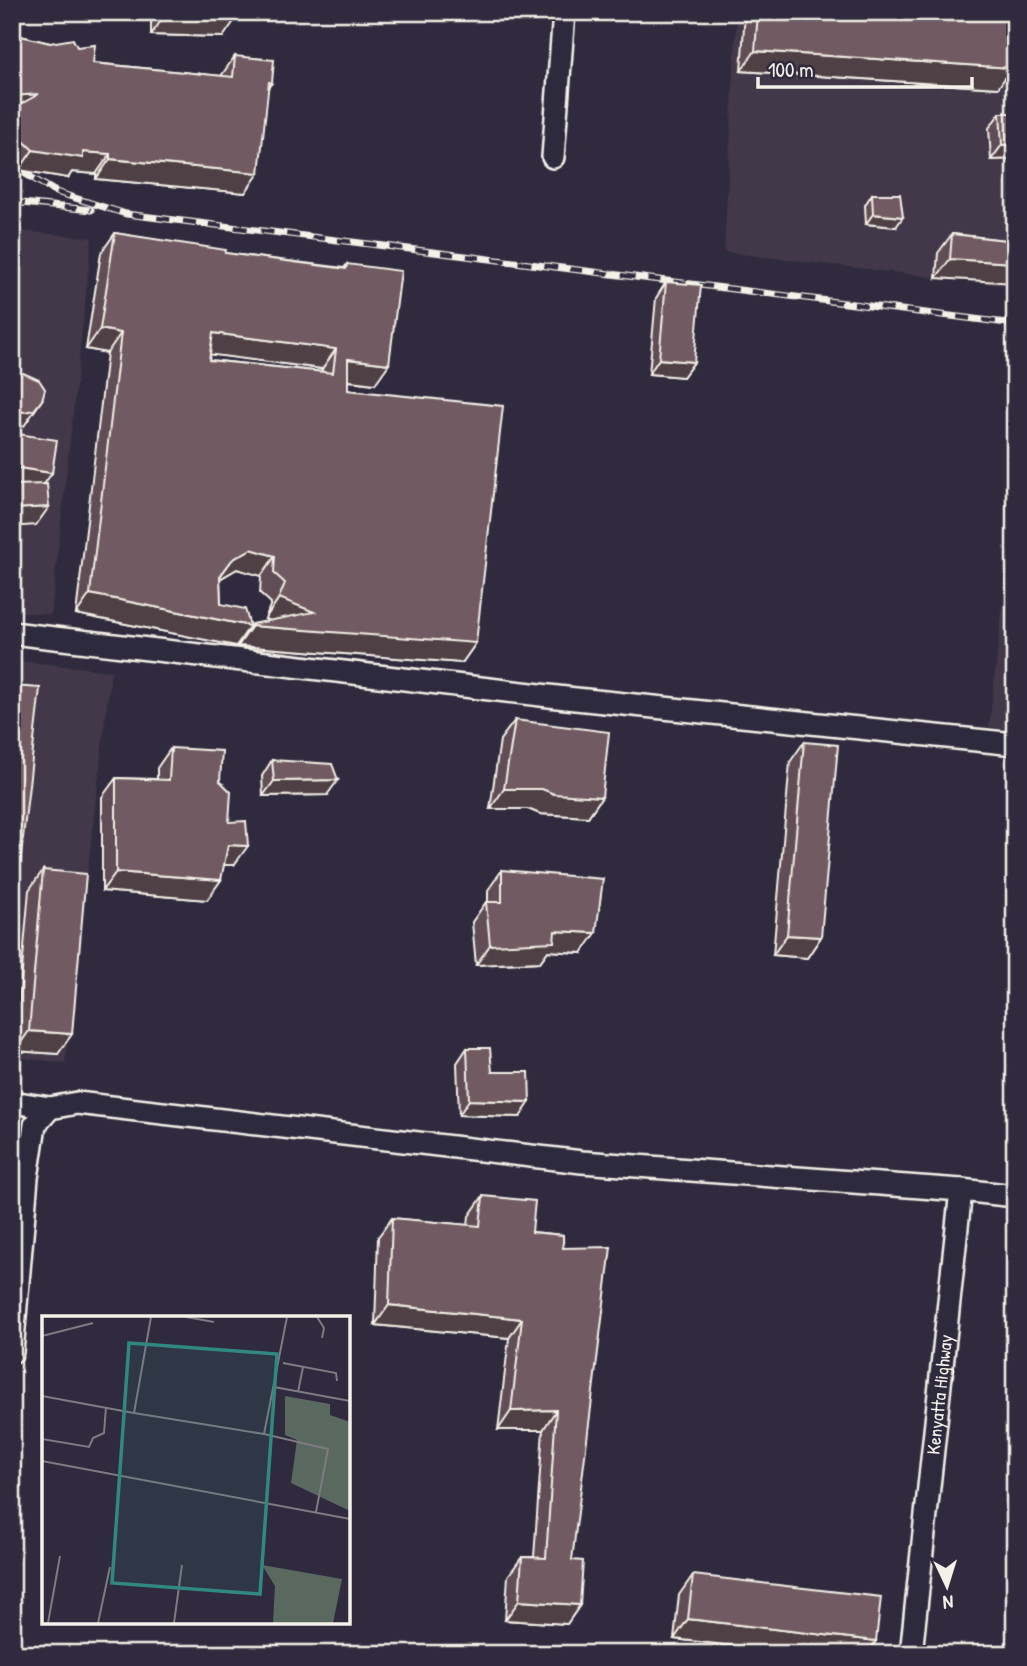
<svg xmlns="http://www.w3.org/2000/svg" width="1027" height="1666" viewBox="0 0 1027 1666" font-family="'Patrick Hand',sans-serif">
<style>
.built{fill:#433848}
.lines{fill:none;stroke-linecap:round;stroke-linejoin:round}
.minor-casing{stroke:#f4f1e8;stroke-width:26}
.minor{stroke:#2f2a3d;stroke-width:21}
.rail-casing{stroke:#f4f1e8;stroke-width:7}
.rail{stroke:#2f2a3d;stroke-width:4.5;stroke-dasharray:13;stroke-linecap:butt}
.wall{fill:#614d54;stroke:#f4f1e8;stroke-width:2;fill-rule:evenodd}
.shaded-wall{fill:#4f3f45;stroke:#f4f1e8;stroke-width:2}
.building{fill:#715a62;stroke:#f4f1e8;stroke-width:2;fill-rule:evenodd}
.labels{text-anchor:middle;dominant-baseline:central;stroke-width:5;stroke-linejoin:round;paint-order:stroke}
.street-label{font-size:19px;fill:#f4f1e8;stroke:#2f2a3d}
.inset-road{fill:none;stroke:#7e7a81;stroke-width:2}
.view{fill:#318880;fill-opacity:0.15;stroke:#318880;stroke-width:3.5}
.inset-edge{fill:none;stroke:#f4f1e8;stroke-width:3.5}
</style>
<rect width="100%" height="100%" fill="#2f2a3d"/>
<filter id="ink" filterUnits="userSpaceOnUse"><feTurbulence type="fractalNoise" baseFrequency=".0143" numOctaves="2"/><feDisplacementMap in="SourceGraphic" scale="14" xChannelSelector="R" yChannelSelector="G"/><feConvolveMatrix kernelMatrix="1 2 1 2 8 2 1 2 1" color-interpolation-filters="sRGB"/></filter>
<g filter="url(#ink)">
<g class="built">
<path d="M 737,12 L 1015,12 L 1015,287 L 724,252 Z"/>
<path d="M 12,230 L 92,238 L 51,615 L 12,611 Z"/>
<path d="M 1015,495 L 1015,730 L 989,727 Z"/>
<path d="M 12,660 L 111,671 L 65,1063 L 12,1057 Z"/>
<path d="M 1015,1644 L 1015,1654 L 954,1654 L 960,1647 Z"/>
</g>
<g class="lines">
<defs>
<g id="minor">
<path d="M 553,157 L 564,12"/>
<path d="M 12,633 L 566,698 L 1015,744"/>
<path d="M 12,1102 L 50,1108"/>
<path d="M 12,1352 L 27,1178 L 35,1125 L 50,1108 L 77,1103 L 582,1162 L 961,1190"/>
<path id="s1" d="M 911,1654 L 961,1190 L 1015,1196"/>
</g>
</defs>
<use href="#minor" class="minor-casing"/>
<use href="#minor" class="minor"/>
<defs>
<g id="rail">
<path d="M 12,166 L 56,192 L 126,214 L 1015,324"/>
<path d="M 12,202 L 91,210"/>
</g>
</defs>
<use href="#rail" class="rail-casing"/>
<use href="#rail" class="rail"/>
</g>
<g class="wall">
<path d="M 151,12 L 238,12 L 223,37 L 151,35 Z"/>
<path d="M 745,12 L 1015,12 L 998,88 L 741,71 Z"/>
<path d="M 12,34 L 50,43 L 77,47 L 93,63 L 221,76 L 235,56 L 272,83 L 268,88 L 245,193 L 96,179 L 96,174 L 72,172 L 68,178 L 19,170 L 12,163 Z"/>
<path d="M 1000,113 L 1015,113 L 1015,159 L 991,160 L 989,128 Z"/>
<path d="M 872,194 L 896,227 L 866,224 L 865,205 Z"/>
<path d="M 115,233 L 225,253 L 344,268 L 347,264 L 375,384 L 348,381 L 348,390 L 476,643 L 462,663 L 238,646 L 238,644 L 252,624 L 271,621 L 265,619 L 271,603 L 260,593 L 261,576 L 237,569 L 220,579 L 221,604 L 250,626 L 236,646 L 76,614 L 107,353 L 86,349 L 101,253 ZM 210,354 L 322,369 L 322,372 L 209,360 Z"/>
<path d="M 952,234 L 1015,241 L 936,278 L 938,253 Z"/>
<path d="M 666,282 L 694,362 L 683,377 L 649,374 L 656,298 Z"/>
<path d="M 515,720 L 602,797 L 588,817 L 540,814 L 528,809 L 490,809 L 500,740 Z"/>
<path d="M 804,742 L 821,937 L 807,958 L 773,955 L 790,762 Z"/>
<path d="M 171,748 L 220,781 L 229,822 L 234,865 L 224,865 L 207,900 L 102,891 L 102,797 L 116,778 L 157,779 L 157,768 Z"/>
<path d="M 272,760 L 327,795 L 263,796 L 262,776 Z"/>
<path d="M 43,870 L 58,1054 L 15,1051 L 29,890 Z"/>
<path d="M 502,870 L 582,953 L 548,951 L 540,962 L 476,965 L 472,922 L 486,902 L 488,902 L 488,890 Z"/>
<path d="M 467,1048 L 492,1072 L 520,1117 L 459,1115 L 457,1063 Z"/>
<path d="M 483,1196 L 532,1232 L 563,1235 L 572,1560 L 580,1605 L 567,1624 L 505,1620 L 508,1576 L 522,1557 L 534,1557 L 543,1430 L 498,1430 L 509,1338 L 375,1325 L 378,1237 L 392,1218 L 468,1225 L 469,1216 Z"/>
<path d="M 693,1575 L 876,1641 L 867,1654 L 802,1654 L 674,1639 L 679,1595 Z"/>
</g>
<g class="shaded-wall">
<path d="M 165,15 L 237,17 L 223,37 L 151,35 Z"/>
<path d="M 755,51 L 1012,68 L 998,88 L 741,71 Z"/>
<path d="M 39,94 L 12,115 L 12,96 Z"/>
<path d="M 1015,144 L 1015,159 L 991,160 L 1002,145 Z"/>
<path d="M 33,150 L 83,152 L 110,154 L 96,174 L 72,172 L 68,178 L 19,170 Z"/>
<path d="M 110,159 L 259,173 L 245,193 L 96,179 Z"/>
<path d="M 873,214 L 903,217 L 896,227 L 866,224 Z"/>
<path d="M 950,259 L 1015,263 L 1015,283 L 936,278 Z"/>
<path d="M 100,329 L 121,333 L 107,353 L 86,349 Z"/>
<path d="M 213,333 L 336,349 L 322,369 L 199,353 Z"/>
<path d="M 348,359 L 389,364 L 375,384 L 334,379 Z"/>
<path d="M 659,359 L 694,362 L 683,377 L 649,374 Z"/>
<path d="M 42,400 L 24,426 L 12,427 L 12,409 Z"/>
<path d="M 12,467 L 52,473 L 39,491 L 12,487 Z"/>
<path d="M 49,507 L 36,525 L 12,527 L 12,509 Z"/>
<path d="M 251,549 L 275,556 L 261,576 L 237,569 L 218,580 L 206,596 L 232,560 Z"/>
<path d="M 90,594 L 250,626 L 236,646 L 76,614 Z"/>
<path d="M 279,598 L 476,643 L 462,663 L 238,646 L 252,626 L 293,629 L 265,619 Z"/>
<path d="M 338,780 L 327,795 L 263,796 L 274,781 Z"/>
<path d="M 504,789 L 542,789 L 602,797 L 588,817 L 540,814 L 528,809 L 490,809 Z"/>
<path d="M 228,845 L 248,846 L 234,865 L 215,865 Z"/>
<path d="M 116,872 L 221,880 L 207,900 L 102,891 Z"/>
<path d="M 555,931 L 596,933 L 582,953 L 548,951 L 540,962 L 476,965 L 490,945 Z"/>
<path d="M 787,935 L 821,937 L 807,958 L 773,955 Z"/>
<path d="M 29,1031 L 72,1034 L 58,1054 L 15,1051 Z"/>
<path d="M 469,1100 L 530,1102 L 520,1117 L 459,1115 Z"/>
<path d="M 389,1305 L 522,1319 L 509,1338 L 375,1325 Z"/>
<path d="M 556,1410 L 543,1430 L 498,1430 L 511,1411 Z"/>
<path d="M 519,1601 L 580,1605 L 567,1624 L 505,1620 Z"/>
<path d="M 688,1619 L 876,1641 L 867,1654 L 802,1654 L 674,1639 Z"/>
</g>
<g class="building">
<path d="M 165,12 L 238,12 L 237,17 L 165,15 Z"/>
<path d="M 758,12 L 1015,12 L 1015,37 L 1012,68 L 755,51 Z"/>
<path d="M 12,34 L 50,43 L 73,39 L 77,47 L 95,45 L 93,63 L 233,77 L 235,56 L 274,60 L 272,83 L 269,82 L 259,173 L 110,159 L 110,154 L 83,152 L 83,158 L 33,150 L 12,130 L 12,109 L 39,94 L 12,96 Z"/>
<path d="M 1000,113 L 1015,113 L 1015,144 L 1002,145 Z"/>
<path d="M 872,194 L 900,194 L 903,217 L 873,214 Z"/>
<path d="M 115,233 L 226,250 L 225,253 L 346,269 L 347,264 L 401,271 L 389,364 L 348,359 L 348,390 L 503,406 L 476,643 L 252,626 L 252,624 L 314,612 L 279,598 L 285,583 L 274,573 L 275,556 L 251,549 L 232,560 L 220,576 L 221,604 L 245,609 L 250,626 L 90,594 L 121,333 L 100,329 ZM 213,333 L 336,349 L 333,373 L 209,360 Z"/>
<path d="M 952,234 L 1015,241 L 1015,263 L 950,259 Z"/>
<path d="M 666,282 L 701,285 L 694,362 L 659,359 Z"/>
<path d="M 23,373 L 39,380 L 45,389 L 42,400 L 34,410 L 24,412 L 12,409 L 12,377 Z"/>
<path d="M 12,433 L 57,440 L 52,473 L 12,467 Z"/>
<path d="M 47,484 L 49,507 L 12,509 L 12,485 Z"/>
<path d="M 12,686 L 40,688 L 12,935 Z"/>
<path d="M 515,720 L 609,732 L 602,797 L 554,794 L 542,789 L 504,789 Z"/>
<path d="M 804,742 L 838,745 L 821,937 L 787,935 Z"/>
<path d="M 171,748 L 222,751 L 220,781 L 231,792 L 229,822 L 246,821 L 248,846 L 228,845 L 221,880 L 116,872 L 116,778 L 169,780 Z"/>
<path d="M 272,760 L 332,764 L 338,780 L 274,781 Z"/>
<path d="M 43,870 L 86,874 L 72,1034 L 29,1031 Z"/>
<path d="M 502,870 L 603,879 L 596,933 L 555,931 L 554,942 L 490,945 L 486,902 L 502,902 Z"/>
<path d="M 467,1048 L 490,1048 L 492,1072 L 529,1072 L 530,1102 L 469,1100 Z"/>
<path d="M 483,1196 L 535,1201 L 532,1232 L 563,1235 L 563,1248 L 611,1247 L 572,1560 L 583,1561 L 580,1605 L 519,1601 L 522,1557 L 546,1558 L 556,1410 L 511,1411 L 522,1319 L 389,1305 L 392,1218 L 480,1226 Z"/>
<path d="M 693,1575 L 881,1597 L 876,1641 L 688,1619 Z"/>
</g>
</g>
<g class="labels">
<g class="street-label">
<text stroke="none"><textPath href="#s1" startOffset="261">Kenyatta Highway</textPath></text>
</g>
</g>
<g transform="translate(42 1316)">
<rect width="308" height="308" fill="#2f2a3d"/>
<path d="M 243,80 L 288,88 L 288,99 L 308,106 L 308,195 L 249,167 L 255,124 L 243,119 ZM 220,249 L 300,263 L 291,307 L 231,307 L 233,270 Z" fill="#5a6960"/>
<path class="inset-road" d="M 144,1 L 172,6M 275,1 L 282,12 L 280,22M 0,20 L 51,7M 241,47 L 294,57 L 295,65M 232,71 L 308,85M 256,76 L 261,51M 0,80 L 92,97 L 109,1M 92,97 L 222,118 L 245,1M 222,118 L 286,133 L 274,196M 0,123 L 47,131 L 51,122 L 62,117 L 64,91M 0,145 L 308,203M 6,307 L 18,240M 56,307 L 68,251M 132,307 L 140,249"/>
<path class="view" d="M 87,27 L 235,38 L 218,278 L 70,267 Z"/>
<rect width="308" height="308" class="inset-edge"/>
</g>
<rect width="1027" height="1666" fill="none" stroke="#2f2a3d" stroke-width="42"/>
<rect x="21" y="21" width="985" height="1624" fill="none" stroke="#f4f1e8" stroke-width="2.5" filter="url(#ink)"/>
<g transform="translate(947 1586) rotate(176)" stroke="#2f2a3d" stroke-width="5" paint-order="stroke">
<path d="M0-5L12 26L0 18L-12 26Z" fill="#f4f1e8"/>
<text y="-10" font-size="19" font-weight="bold" text-anchor="middle" fill="#f4f1e8">N</text>
</g>
<path d="M758 77v10h214v-10" fill="none" stroke="#f4f1e8" stroke-width="3.5"/>
<text x="768" y="77" font-size="21" fill="#f4f1e8" stroke="#2f2a3d" stroke-width="5" paint-order="stroke">100 m</text>
</svg>
